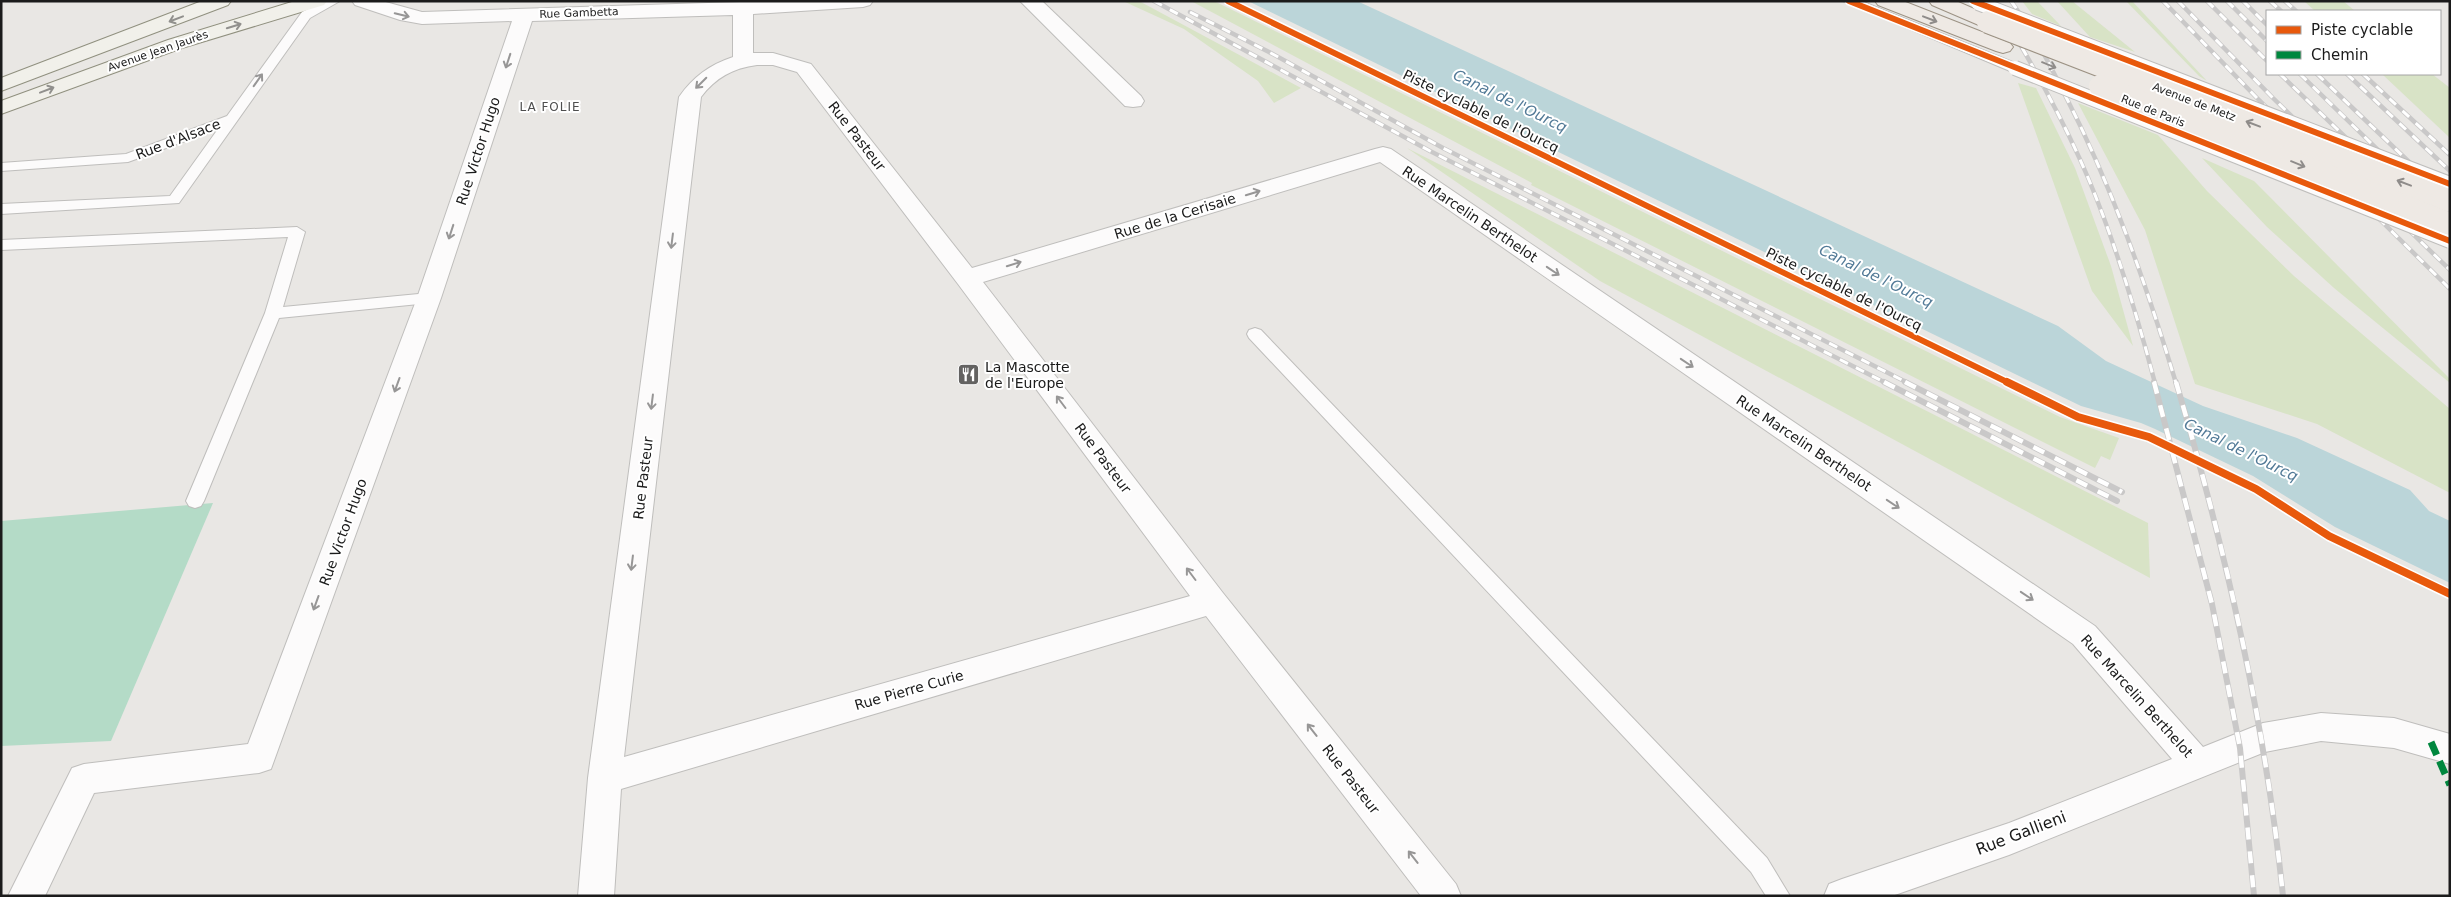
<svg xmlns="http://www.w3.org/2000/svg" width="2451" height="897" viewBox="0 0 2451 897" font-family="'DejaVu Sans',sans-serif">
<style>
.grass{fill:#d8e3c6}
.pitch{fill:#b4dbc7}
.water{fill:#bbd5d9}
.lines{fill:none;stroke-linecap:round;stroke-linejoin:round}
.lane-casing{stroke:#bfbebc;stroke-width:2}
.street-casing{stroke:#bfbebc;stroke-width:2}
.secondary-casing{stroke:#90907f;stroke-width:2}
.primary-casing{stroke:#9c9284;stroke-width:2}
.lane{fill:#fcfbfb;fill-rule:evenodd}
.street{fill:#fcfbfb;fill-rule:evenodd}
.secondary{fill:#f1f0ea;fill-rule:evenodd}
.primary{fill:#eee9e4;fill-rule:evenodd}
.rail-far1-casing{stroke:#c9c8c8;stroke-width:4.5}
.rail-casing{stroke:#c9c8c8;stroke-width:6}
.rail-far1{stroke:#fff;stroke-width:3;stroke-dasharray:9;stroke-linecap:butt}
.rail{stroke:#fff;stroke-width:4.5;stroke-dasharray:12;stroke-linecap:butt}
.lane-bridge-casing{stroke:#bfbebc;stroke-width:16;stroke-linecap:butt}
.primary-bridge-casing{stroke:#9c9284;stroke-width:24;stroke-linecap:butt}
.lane-bridge{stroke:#fcfbfb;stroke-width:14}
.primary-bridge{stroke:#eee9e4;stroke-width:22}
.quiet{stroke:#00873e;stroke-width:7;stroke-dasharray:14 7;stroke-linecap:butt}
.cycleway-far1-casing{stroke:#fff;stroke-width:9}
.cycleway-casing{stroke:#fff;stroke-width:11}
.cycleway-far1{stroke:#e8590c;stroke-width:6}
.cycleway{stroke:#e8590c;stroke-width:8}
.oneway{stroke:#979696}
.oneway2{stroke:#91908d}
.oneway3{stroke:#8f8c8a}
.labels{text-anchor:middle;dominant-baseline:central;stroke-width:4;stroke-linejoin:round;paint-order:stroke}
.far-street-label{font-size:11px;fill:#1b1b1b;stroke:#fff}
.far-neighbourhood-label{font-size:12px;letter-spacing:1px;fill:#4e4e4e;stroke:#fff}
.street-label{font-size:14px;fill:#1b1b1b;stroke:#fff}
.poi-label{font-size:14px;fill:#1b1b1b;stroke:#fff;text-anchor:start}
.water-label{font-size:15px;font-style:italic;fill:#527a97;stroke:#fff}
.near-street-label{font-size:16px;fill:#1b1b1b;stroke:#fff}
</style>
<rect width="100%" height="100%" fill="#e9e7e4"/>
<g class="grass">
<path d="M 1123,1 L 1139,1 L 1301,88 L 1274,103 L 1258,81 L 1184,29 Z"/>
<path d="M 1191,1 L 1214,1 L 2060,417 L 2119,438 L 2110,460 L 2101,456 L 2095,468 L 1531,185 L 1532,183 Z"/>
<path d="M 2022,1 L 2037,1 L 2061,26 L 2032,14 Z"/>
<path d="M 2057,1 L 2072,1 L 2135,52 L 2090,37 Z"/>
<path d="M 2126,1 L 2132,1 L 2207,81 L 2199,76 Z"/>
<path d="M 2304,1 L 2343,1 L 2355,11 L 2315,11 Z"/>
<path d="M 2382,74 L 2432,74 L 2450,88 L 2450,138 Z"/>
<path d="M 2018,83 L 2036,88 L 2075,168 L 2111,266 L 2133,346 L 2092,291 Z"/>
<path d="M 2078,103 L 2158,135 L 2207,191 L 2294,276 L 2450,409 L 2450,493 L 2317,424 L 2195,384 L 2145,230 Z"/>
<path d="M 1407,148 L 2148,523 L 2150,578 L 1600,281 Z"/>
<path d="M 2202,158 L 2254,181 L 2450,379 L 2450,383 L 2334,288 L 2267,227 Z"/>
</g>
<path class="pitch" d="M 213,503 L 111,741 L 1,746 L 1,521 Z"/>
<path class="water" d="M 1248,1 L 1357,1 L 2058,326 L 2106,361 L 2203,406 L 2297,438 L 2410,490 L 2429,511 L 2450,521 L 2450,583 L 2335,527 L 2253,476 L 2155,429 L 2141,423 L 2081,406 Z"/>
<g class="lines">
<defs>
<g id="lane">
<path d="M 324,1 L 340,1 L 310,18 L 179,203 L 1,214 L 1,204 L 170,196 L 218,129 L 128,162 L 1,171 L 1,163 L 126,154 L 227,116 L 302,12 Z"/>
<path d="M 1843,1 L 1861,1 L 2020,65 L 2022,68 L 2020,71 L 2010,71 Z"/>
<path d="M 297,227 L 305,232 L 283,307 L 429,293 L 435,294 L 437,298 L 435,302 L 429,303 L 279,318 L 204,501 L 201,506 L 195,508 L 189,506 L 186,501 L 265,313 L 288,237 L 1,250 L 1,240 Z"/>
<path d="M 1255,328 L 1261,330 L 1767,858 L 1790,896 L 1766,896 L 1751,872 L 1249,338 L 1247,334 L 1249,330 Z"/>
</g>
<g id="street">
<path d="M 352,1 L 382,1 L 422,12 L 770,1 L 873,1 L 870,5 L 863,7 L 753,14 L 753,53 L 773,53 L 811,64 L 972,268 L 1375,149 L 1383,147 L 1391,149 L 2095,626 L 2203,747 L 2263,723 L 2321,713 L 2394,718 L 2450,734 L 2450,764 L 2394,748 L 2321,741 L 2265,752 L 2009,855 L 1892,896 L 1824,896 L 1829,884 L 1842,879 L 2009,823 L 2172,759 L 2073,644 L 1380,162 L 983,282 L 1223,593 L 1456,884 L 1461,896 L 1421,896 L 1206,616 L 621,789 L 614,896 L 578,896 L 588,778 L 679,97 C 693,77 709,65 733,57 L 733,15 L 532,21 L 441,298 L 271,769 L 259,773 L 94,793 L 45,896 L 8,896 L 72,768 L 84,764 L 248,744 L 417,298 L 512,21 L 422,24 L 400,20 L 355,5 ZM 757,65 L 773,65 L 797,72 L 958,284 L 1190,596 L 624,757 L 701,97 C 715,78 733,68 757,65 Z"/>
<path d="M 1020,1 L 1042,1 L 1141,96 L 1144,101 L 1141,106 L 1133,107 L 1125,106 Z"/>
</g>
<g id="secondary">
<path d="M 202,1 L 231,1 L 228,5 L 1,91 L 1,78 Z"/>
<path d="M 295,1 L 327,1 L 324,5 L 182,48 L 1,114 L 1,101 L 168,40 Z"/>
</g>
<g id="primary">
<path d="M 1875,1 L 1903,1 L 2010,43 L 2013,47 L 2010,51 L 2003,53 L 1996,51 L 1878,5 Z"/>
<path d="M 1929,1 L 1956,1 L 1995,18 L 1998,22 L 1995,26 L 1988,28 L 1981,26 L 1932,5 Z"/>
</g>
</defs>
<use href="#lane" class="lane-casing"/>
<use href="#street" class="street-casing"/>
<use href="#secondary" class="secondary-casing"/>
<use href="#primary" class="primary-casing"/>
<use href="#lane" class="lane"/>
<use href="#street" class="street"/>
<use href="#secondary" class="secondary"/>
<use href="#primary" class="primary"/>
<defs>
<g id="rail-far1">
<path d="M 1154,1 L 1430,151 L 1886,383"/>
<path d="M 1995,1 C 2029,59 2063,118 2089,180 C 2116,245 2137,315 2155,383"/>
<path d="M 2011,1 C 2032,30 2048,61 2064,93 C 2112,186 2146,284 2176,383"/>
<path d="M 2163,1 L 2256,97 L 2450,289"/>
<path d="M 2178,1 L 2273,98 L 2450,270"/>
<path d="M 2207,1 L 2267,61"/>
<path d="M 2227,1 L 2267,41"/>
<path d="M 2243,1 L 2267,25"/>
<path d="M 2270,1 L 2281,11"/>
<path d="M 2285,1 L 2296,11"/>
<path d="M 1190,12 L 1269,52 L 1443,148 L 1908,383"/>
<path d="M 2280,74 L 2450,238"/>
<path d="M 2300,74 L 2450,220"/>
<path d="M 2317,74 L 2450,201"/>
<path d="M 2347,74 L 2450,171"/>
<path d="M 2363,74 L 2450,155"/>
</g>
<g id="rail">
<path d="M 1884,382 L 2117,501"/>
<path d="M 1905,382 L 2122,492"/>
<path d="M 2154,382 L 2212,604 L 2240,748 L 2254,896"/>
<path d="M 2176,382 C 2226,551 2265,721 2283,896"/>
</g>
</defs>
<use href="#rail-far1" class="rail-far1-casing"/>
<use href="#rail" class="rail-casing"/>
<use href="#rail-far1" class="rail-far1"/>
<use href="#rail" class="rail"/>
<defs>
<g id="lane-bridge">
<path d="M 1978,3 L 2450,184"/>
<path d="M 2015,68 L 2450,241"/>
</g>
<g id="primary-bridge">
<path d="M 1988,22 L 2450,201"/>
<path d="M 2100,86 L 2450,224"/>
</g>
</defs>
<use href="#lane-bridge" class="lane-bridge-casing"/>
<use href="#primary-bridge" class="primary-bridge-casing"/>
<use href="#lane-bridge" class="lane-bridge"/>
<use href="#primary-bridge" class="primary-bridge"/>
<path class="quiet" d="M 2431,742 L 2450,785"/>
<defs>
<g id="cycleway-far1">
<path d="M 1228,1 L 2009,383"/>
<path d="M 1849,1 L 2450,241"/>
<path d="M 1973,1 L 2450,184"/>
</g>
<path id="cycleway" d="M 2007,382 L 2078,417 L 2149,437 L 2256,489 L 2329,536 L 2450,594"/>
</defs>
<use href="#cycleway-far1" class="cycleway-far1-casing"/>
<use href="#cycleway" class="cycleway-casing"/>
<use href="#cycleway-far1" class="cycleway-far1"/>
<use href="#cycleway" class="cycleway"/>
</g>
<defs><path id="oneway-shaft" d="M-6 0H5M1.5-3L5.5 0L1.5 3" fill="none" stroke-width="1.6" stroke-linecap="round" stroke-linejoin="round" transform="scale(1.25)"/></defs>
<g class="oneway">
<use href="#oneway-shaft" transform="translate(402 15) rotate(14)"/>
<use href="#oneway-shaft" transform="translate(508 61) rotate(108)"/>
<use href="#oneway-shaft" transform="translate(258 80) rotate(-55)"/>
<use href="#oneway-shaft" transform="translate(701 83) rotate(135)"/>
<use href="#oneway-shaft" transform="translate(1253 193) rotate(-17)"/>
<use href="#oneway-shaft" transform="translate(451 232) rotate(108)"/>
<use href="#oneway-shaft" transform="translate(672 241) rotate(97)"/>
<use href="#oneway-shaft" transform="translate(1014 264) rotate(-17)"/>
<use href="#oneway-shaft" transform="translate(1553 271) rotate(34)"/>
<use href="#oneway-shaft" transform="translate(1687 363) rotate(34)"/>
<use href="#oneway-shaft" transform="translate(397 385) rotate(110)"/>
<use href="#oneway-shaft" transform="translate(652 402) rotate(97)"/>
<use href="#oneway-shaft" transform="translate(1061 402) rotate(-127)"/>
<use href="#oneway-shaft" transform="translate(1893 504) rotate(34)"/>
<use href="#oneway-shaft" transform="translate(632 563) rotate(97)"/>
<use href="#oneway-shaft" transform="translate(1191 574) rotate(-127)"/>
<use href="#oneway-shaft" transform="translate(2027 596) rotate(34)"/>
<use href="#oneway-shaft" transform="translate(316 603) rotate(110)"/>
<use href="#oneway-shaft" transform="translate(1312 730) rotate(-128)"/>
<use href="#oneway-shaft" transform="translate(1413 857) rotate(-128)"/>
</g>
<g class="oneway2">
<use href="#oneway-shaft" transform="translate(176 19) rotate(159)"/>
<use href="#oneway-shaft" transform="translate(234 26) rotate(-17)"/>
<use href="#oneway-shaft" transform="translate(47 90) rotate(-21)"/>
</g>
<g class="oneway3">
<use href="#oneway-shaft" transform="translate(1930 19) rotate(21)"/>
<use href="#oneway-shaft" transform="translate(2049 65) rotate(22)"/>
<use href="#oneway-shaft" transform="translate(2253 124) rotate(-159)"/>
<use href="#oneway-shaft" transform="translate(2298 164) rotate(22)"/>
<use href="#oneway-shaft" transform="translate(2404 183) rotate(-159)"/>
</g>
<defs>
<symbol id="restaurant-square" viewBox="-11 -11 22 22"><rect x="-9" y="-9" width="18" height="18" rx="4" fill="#636261" stroke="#fff"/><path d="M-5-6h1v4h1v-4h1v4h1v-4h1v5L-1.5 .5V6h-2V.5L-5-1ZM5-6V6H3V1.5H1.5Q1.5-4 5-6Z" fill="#fff"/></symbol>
</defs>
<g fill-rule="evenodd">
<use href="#restaurant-square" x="956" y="362" width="25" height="25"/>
</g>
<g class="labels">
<g class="far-street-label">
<text transform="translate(579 13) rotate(-2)">Rue Gambetta</text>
<text transform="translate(158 51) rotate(-19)">Avenue Jean Jaurès</text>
<text transform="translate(2194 102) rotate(21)">Avenue de Metz</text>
<text transform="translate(2153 111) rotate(22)">Rue de Paris</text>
</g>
<g class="far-neighbourhood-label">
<text x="550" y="107">LA FOLIE</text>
</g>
<g class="street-label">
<text transform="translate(1481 111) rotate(26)">Piste cyclable de l'Ourcq</text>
<text transform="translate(857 136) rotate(52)">Rue Pasteur</text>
<text transform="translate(178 139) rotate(-21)">Rue d'Alsace</text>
<text transform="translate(478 151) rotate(-72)">Rue Victor Hugo</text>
<text transform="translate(1470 214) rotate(34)">Rue Marcelin Berthelot</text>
<text transform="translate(1175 216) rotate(-17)">Rue de la Cerisaie</text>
<text transform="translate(1844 289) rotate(26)">Piste cyclable de l'Ourcq</text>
<text transform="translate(1804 443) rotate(34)">Rue Marcelin Berthelot</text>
<text transform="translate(1103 458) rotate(53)">Rue Pasteur</text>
<text transform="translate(643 478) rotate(-83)">Rue Pasteur</text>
<text transform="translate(343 532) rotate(-70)">Rue Victor Hugo</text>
<text transform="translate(909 690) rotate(-16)">Rue Pierre Curie</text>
<text transform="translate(2137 696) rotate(48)">Rue Marcelin Berthelot</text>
<text transform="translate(1351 779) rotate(52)">Rue Pasteur</text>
</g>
<g class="poi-label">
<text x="985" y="367">La Mascotte<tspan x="985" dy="16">de l'Europe</tspan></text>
</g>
<g class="water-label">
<text transform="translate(1510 101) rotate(26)">Canal de l'Ourcq</text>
<text transform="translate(1876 276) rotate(26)">Canal de l'Ourcq</text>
<text transform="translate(2241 450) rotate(26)">Canal de l'Ourcq</text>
</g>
<g class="near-street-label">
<text transform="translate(2021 833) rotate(-21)">Rue Gallieni</text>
</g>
</g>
<rect width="2451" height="897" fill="none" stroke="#1b1b1b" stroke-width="5"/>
<rect x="2266" y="10" width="175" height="65" fill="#ffffff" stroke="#a4a4a4"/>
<rect x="2276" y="26" width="25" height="8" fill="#e8590c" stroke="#a4a4a4"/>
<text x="2311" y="35" font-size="15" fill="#1b1b1b">Piste cyclable</text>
<rect x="2276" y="51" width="25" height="8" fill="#00873e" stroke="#a4a4a4"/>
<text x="2311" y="60" font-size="15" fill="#1b1b1b">Chemin</text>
</svg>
